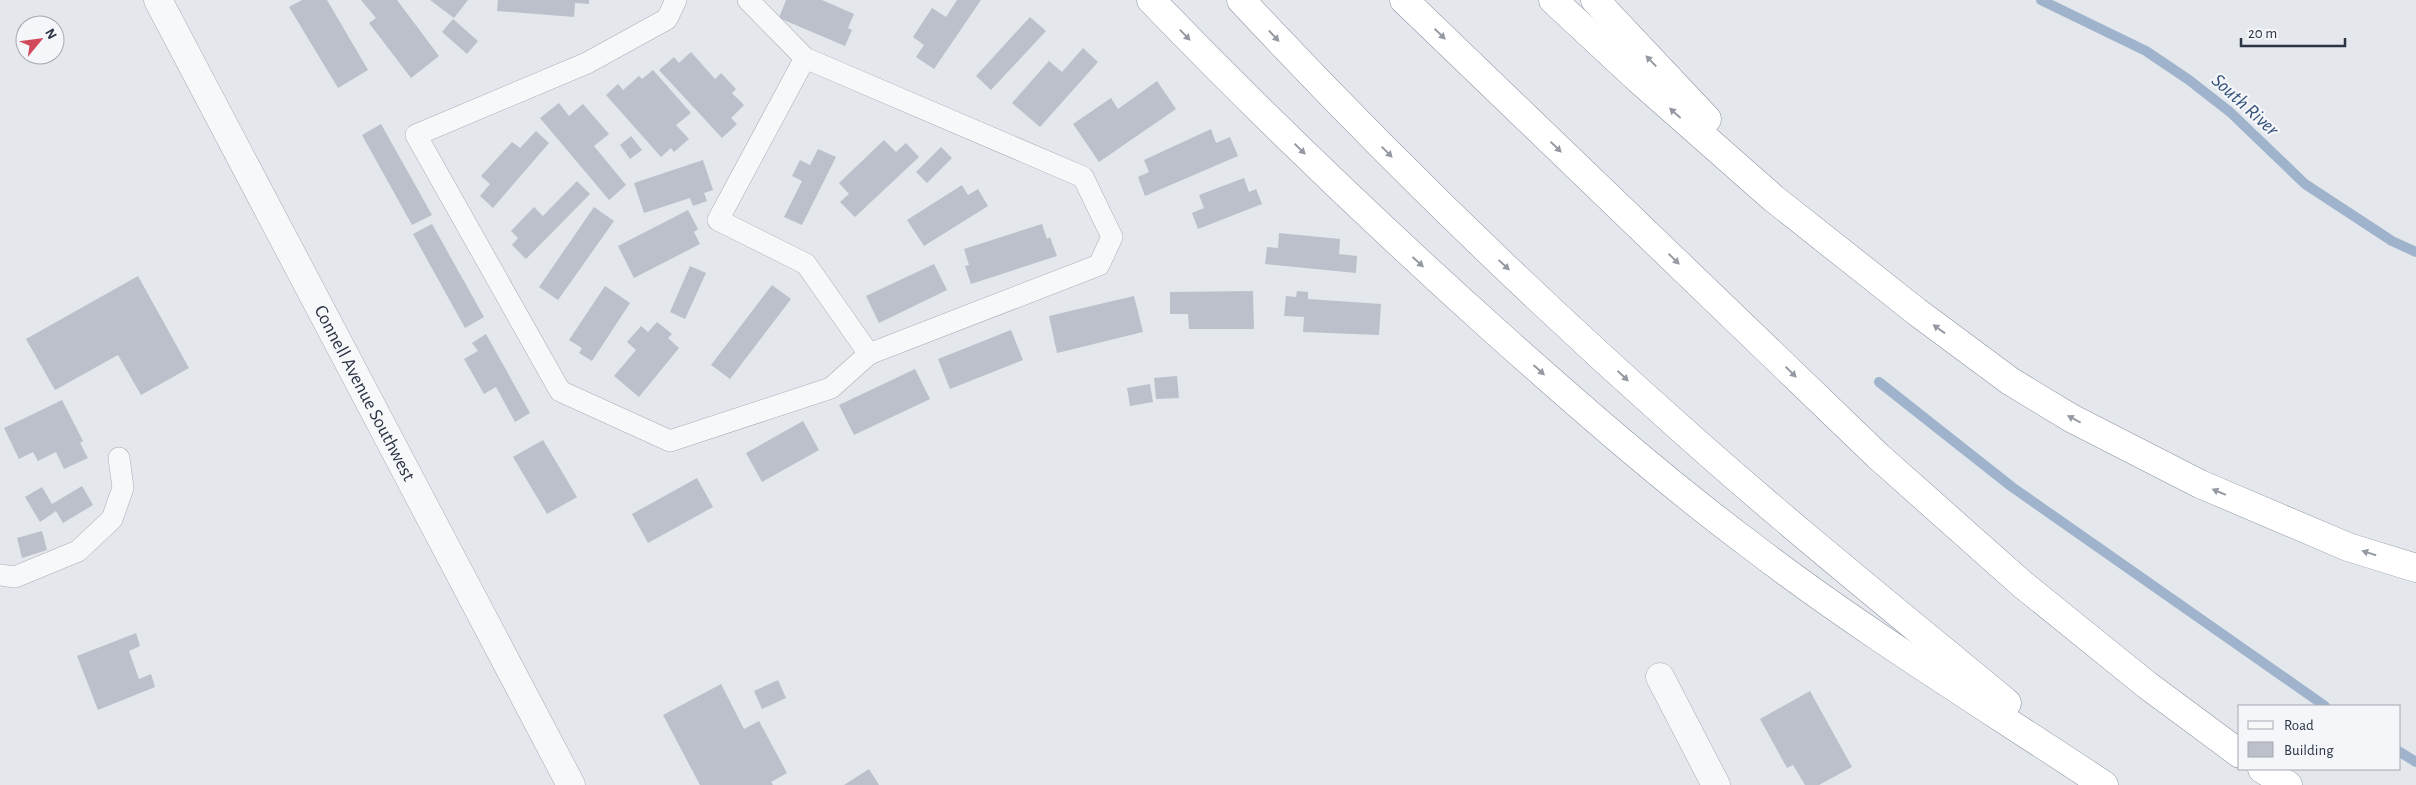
<svg xmlns="http://www.w3.org/2000/svg" width="2416" height="785" viewBox="0 0 2416 785" font-family="'Alegreya Sans',sans-serif">
<style>
.lines{fill:none;stroke-linecap:round;stroke-linejoin:round}
.stream{stroke:#9fb4cc;stroke-width:10}
.building{fill:#bbc0ca}
.service-casing{stroke:#a9aeb7;stroke-width:22}
.minor-casing{stroke:#a9aeb7;stroke-width:29}
.motorway-casing{stroke:#8b94a3;stroke-width:29}
.service{stroke:#f7f8fa;stroke-width:21}
.minor{stroke:#f7f8fa;stroke-width:28}
.motorway{stroke:#fff;stroke-width:28}
.oneway{fill:#959aa2}
.labels{text-anchor:middle;dominant-baseline:central;stroke-width:4.5;stroke-linejoin:round;paint-order:stroke}
.street-label{font-size:19px;fill:#2b3445;stroke:#f4f6f9}
.water-label{font-size:20px;font-style:italic;fill:#34527a;stroke:#f4f6f9}
</style>
<rect width="100%" height="100%" fill="#e4e7ec"/>
<g class="lines">
<g class="stream">
<path d="M 2041,0 L 2146,51 L 2189,80 L 2230,112 L 2305,184 L 2392,241 L 2416,252"/>
<path d="M 1879,382 L 2012,487 L 2325,706"/>
<path d="M 2400,752 L 2416,762"/>
</g>
</g>
<g class="building">
<path d="M 302,0 L 327,0 L 368,70 L 338,88 L 289,7 Z"/>
<path d="M 361,0 L 397,0 L 439,56 L 411,78 L 369,23 L 376,18 Z"/>
<path d="M 430,0 L 468,0 L 454,18 Z"/>
<path d="M 498,0 L 589,0 L 589,4 L 575,3 L 574,17 L 497,11 Z"/>
<path d="M 786,0 L 822,0 L 854,14 L 848,28 L 852,30 L 845,46 L 779,18 Z"/>
<path d="M 957,0 L 981,0 L 934,69 L 916,57 L 924,45 L 913,37 L 932,8 L 946,17 Z"/>
<path d="M 1030,17 L 1046,31 L 991,90 L 976,76 Z"/>
<path d="M 453,19 L 478,41 L 467,54 L 442,32 Z"/>
<path d="M 1083,48 L 1098,62 L 1040,127 L 1012,103 L 1049,61 L 1062,72 Z"/>
<path d="M 691,52 L 715,79 L 721,73 L 736,89 L 732,93 L 744,105 L 731,118 L 737,124 L 722,138 L 659,70 L 674,57 L 679,63 Z"/>
<path d="M 653,70 L 691,113 L 676,125 L 689,139 L 674,152 L 671,148 L 661,157 L 606,95 L 618,84 L 623,90 L 639,76 L 642,79 Z"/>
<path d="M 1157,81 L 1176,109 L 1099,162 L 1073,124 L 1111,98 L 1118,109 Z"/>
<path d="M 559,103 L 569,116 L 583,104 L 609,134 L 594,146 L 626,185 L 609,200 L 540,118 Z"/>
<path d="M 381,124 L 432,215 L 412,225 L 362,135 Z"/>
<path d="M 1211,129 L 1216,143 L 1230,137 L 1238,156 L 1145,196 L 1138,177 L 1149,172 L 1144,160 Z"/>
<path d="M 536,131 L 549,143 L 493,208 L 480,196 L 490,184 L 481,176 L 512,142 L 520,148 Z"/>
<path d="M 631,136 L 642,150 L 630,159 L 620,145 Z"/>
<path d="M 884,140 L 896,152 L 906,143 L 919,157 L 855,217 L 840,202 L 849,194 L 839,183 Z"/>
<path d="M 941,147 L 952,158 L 927,183 L 916,172 Z"/>
<path d="M 818,149 L 836,157 L 802,225 L 784,217 L 802,181 L 792,176 L 800,160 L 810,165 Z"/>
<path d="M 703,160 L 713,190 L 704,193 L 707,201 L 693,206 L 690,198 L 644,213 L 634,183 Z"/>
<path d="M 1244,178 L 1249,192 L 1256,189 L 1262,204 L 1198,229 L 1192,213 L 1204,208 L 1199,195 Z"/>
<path d="M 577,181 L 590,194 L 526,259 L 512,245 L 518,238 L 511,231 L 534,207 L 543,216 Z"/>
<path d="M 962,185 L 968,195 L 978,189 L 988,206 L 924,246 L 907,220 Z"/>
<path d="M 594,207 L 614,221 L 558,300 L 539,287 Z"/>
<path d="M 688,210 L 698,229 L 694,232 L 700,244 L 634,278 L 618,246 Z"/>
<path d="M 432,224 L 484,317 L 465,328 L 413,234 Z"/>
<path d="M 1042,224 L 1047,239 L 1050,237 L 1057,256 L 971,284 L 965,266 L 969,265 L 964,249 Z"/>
<path d="M 1279,233 L 1340,239 L 1339,254 L 1357,256 L 1356,273 L 1265,264 L 1267,247 L 1278,248 Z"/>
<path d="M 934,264 L 947,290 L 879,323 L 866,296 Z"/>
<path d="M 690,266 L 706,273 L 685,319 L 670,312 Z"/>
<path d="M 138,276 L 189,368 L 141,395 L 118,355 L 55,390 L 26,339 Z"/>
<path d="M 772,285 L 791,299 L 730,379 L 711,365 Z"/>
<path d="M 605,286 L 630,303 L 592,361 L 579,353 L 582,348 L 569,340 Z"/>
<path d="M 1253,291 L 1254,329 L 1189,329 L 1188,314 L 1170,314 L 1170,292 Z"/>
<path d="M 1297,291 L 1308,292 L 1308,299 L 1381,304 L 1379,335 L 1303,332 L 1304,317 L 1284,316 L 1286,296 L 1296,297 Z"/>
<path d="M 1134,296 L 1143,332 L 1057,353 L 1049,316 Z"/>
<path d="M 657,322 L 672,334 L 668,338 L 679,348 L 639,397 L 614,376 L 636,350 L 627,342 L 641,326 L 648,332 Z"/>
<path d="M 1011,330 L 1023,360 L 950,389 L 938,359 Z"/>
<path d="M 486,334 L 530,413 L 515,422 L 496,387 L 484,394 L 464,359 L 478,351 L 472,343 Z"/>
<path d="M 915,369 L 930,399 L 854,435 L 839,405 Z"/>
<path d="M 1177,376 L 1179,398 L 1156,399 L 1154,378 Z"/>
<path d="M 1150,384 L 1153,402 L 1130,406 L 1127,388 Z"/>
<path d="M 62,400 L 83,441 L 80,443 L 88,458 L 64,469 L 56,452 L 38,461 L 33,452 L 19,459 L 4,428 Z"/>
<path d="M 803,421 L 819,450 L 762,482 L 746,453 Z"/>
<path d="M 543,440 L 577,497 L 547,514 L 513,457 Z"/>
<path d="M 697,478 L 713,507 L 648,543 L 632,514 Z"/>
<path d="M 82,486 L 93,505 L 63,523 L 56,511 L 40,522 L 25,497 L 42,487 L 52,504 Z"/>
<path d="M 42,531 L 47,550 L 22,558 L 17,538 Z"/>
<path d="M 136,633 L 140,646 L 129,651 L 139,679 L 151,674 L 155,687 L 98,710 L 77,656 Z"/>
<path d="M 778,680 L 786,698 L 762,709 L 754,691 Z"/>
<path d="M 721,684 L 744,729 L 759,721 L 787,773 L 771,782 L 773,785 L 700,785 L 663,715 Z"/>
<path d="M 1810,691 L 1852,767 L 1819,785 L 1805,785 L 1793,765 L 1787,768 L 1760,719 Z"/>
<path d="M 869,769 L 879,785 L 844,785 Z"/>
</g>
<g class="lines">
<defs>
<g id="service">
<path d="M 676,0 L 667,19 L 587,63 L 416,135 L 560,391 L 670,441 L 831,388 L 869,354 L 806,264 L 718,220 L 805,58"/>
<path d="M 748,0 L 805,58 L 1083,177 L 1112,237 L 1099,265 L 869,354"/>
<path d="M 0,575 L 15,577 L 78,551 L 112,519 L 123,488 L 119,458"/>
</g>
<g id="minor">
<path id="s1" d="M 158,0 L 571,785"/>
<path d="M 1660,677 L 1716,785"/>
</g>
<g id="motorway">
<path d="M 1151,0 C 1262,115 1377,225 1496,332 C 1578,405 1661,478 1749,544 C 1862,631 1985,706 2104,785"/>
<path d="M 1241,0 C 1380,149 1527,292 1679,427 C 1785,522 1897,612 2007,703"/>
<path d="M 1404,0 L 1878,456 L 2022,584 L 2147,685 L 2240,754"/>
<path d="M 1553,0 L 1638,79 L 1773,198 L 1917,312 L 2010,381 L 2071,418 L 2200,484 L 2348,547 L 2416,568"/>
<path d="M 1595,0 L 1707,119"/>
<path d="M 2262,769 L 2288,785"/>
</g>
</defs>
<use href="#service" class="service-casing"/>
<use href="#minor" class="minor-casing"/>
<use href="#motorway" class="motorway-casing"/>
<use href="#service" class="service"/>
<use href="#minor" class="minor"/>
<use href="#motorway" class="motorway"/>
</g>
<defs><path id="oneway-solid" d="M-6-.8H1V-3.2L6.5 0L1 3.2V.8H-6Z" transform="scale(1.25)"/></defs>
<g class="oneway">
<use href="#oneway-solid" transform="translate(1440 34) rotate(44)"/>
<use href="#oneway-solid" transform="translate(1185 35) rotate(46)"/>
<use href="#oneway-solid" transform="translate(1274 36) rotate(47)"/>
<use href="#oneway-solid" transform="translate(1651 61) rotate(-134)"/>
<use href="#oneway-solid" transform="translate(1675 113) rotate(-138)"/>
<use href="#oneway-solid" transform="translate(1556 147) rotate(44)"/>
<use href="#oneway-solid" transform="translate(1300 149) rotate(44)"/>
<use href="#oneway-solid" transform="translate(1387 152) rotate(45)"/>
<use href="#oneway-solid" transform="translate(1674 259) rotate(44)"/>
<use href="#oneway-solid" transform="translate(1418 262) rotate(42)"/>
<use href="#oneway-solid" transform="translate(1504 265) rotate(43)"/>
<use href="#oneway-solid" transform="translate(1939 329) rotate(-144)"/>
<use href="#oneway-solid" transform="translate(1539 370) rotate(42)"/>
<use href="#oneway-solid" transform="translate(1791 372) rotate(44)"/>
<use href="#oneway-solid" transform="translate(1623 376) rotate(43)"/>
<use href="#oneway-solid" transform="translate(2074 419) rotate(-152)"/>
<use href="#oneway-solid" transform="translate(2219 492) rotate(-157)"/>
<use href="#oneway-solid" transform="translate(2369 553) rotate(-163)"/>
</g>
<g class="labels">
<g class="street-label">
<text stroke="none"><textPath href="#s1" startOffset="444">Connell Avenue Southwest</textPath></text>
</g>
<g class="water-label">
<text transform="translate(2245 105) rotate(42)">South River</text>
</g>
</g>
<rect x="2238" y="705" width="162" height="65" fill="#f4f6f9" stroke="#a4a8b1"/>
<rect x="2248" y="721" width="25" height="8" fill="#f7f8fa" stroke="#a4a8b1"/>
<text x="2284" y="730" font-size="15" fill="#2b3445">Road</text>
<rect x="2248" y="742" width="25" height="15" fill="#bbc0ca" stroke="#a4a8b1"/>
<text x="2284" y="755" font-size="15" fill="#2b3445">Building</text>
<g transform="translate(40 40) rotate(61)"><circle r="24" fill="#f4f6f9" stroke="#a4a8b1"/>
<path d="M0-4L9 19L0 12L-9 19Z" fill="#d1495b"/>
<text y="-8" font-size="14" font-weight="bold" text-anchor="middle" fill="#2b3445">N</text>
</g>
<path d="M2241 38v8h104v-8" fill="none" stroke="#2b3445" stroke-width="2.5"/>
<text x="2248" y="38" font-size="15" fill="#2b3445" stroke="#f4f6f9" stroke-width="4" paint-order="stroke">20 m</text>
</svg>
